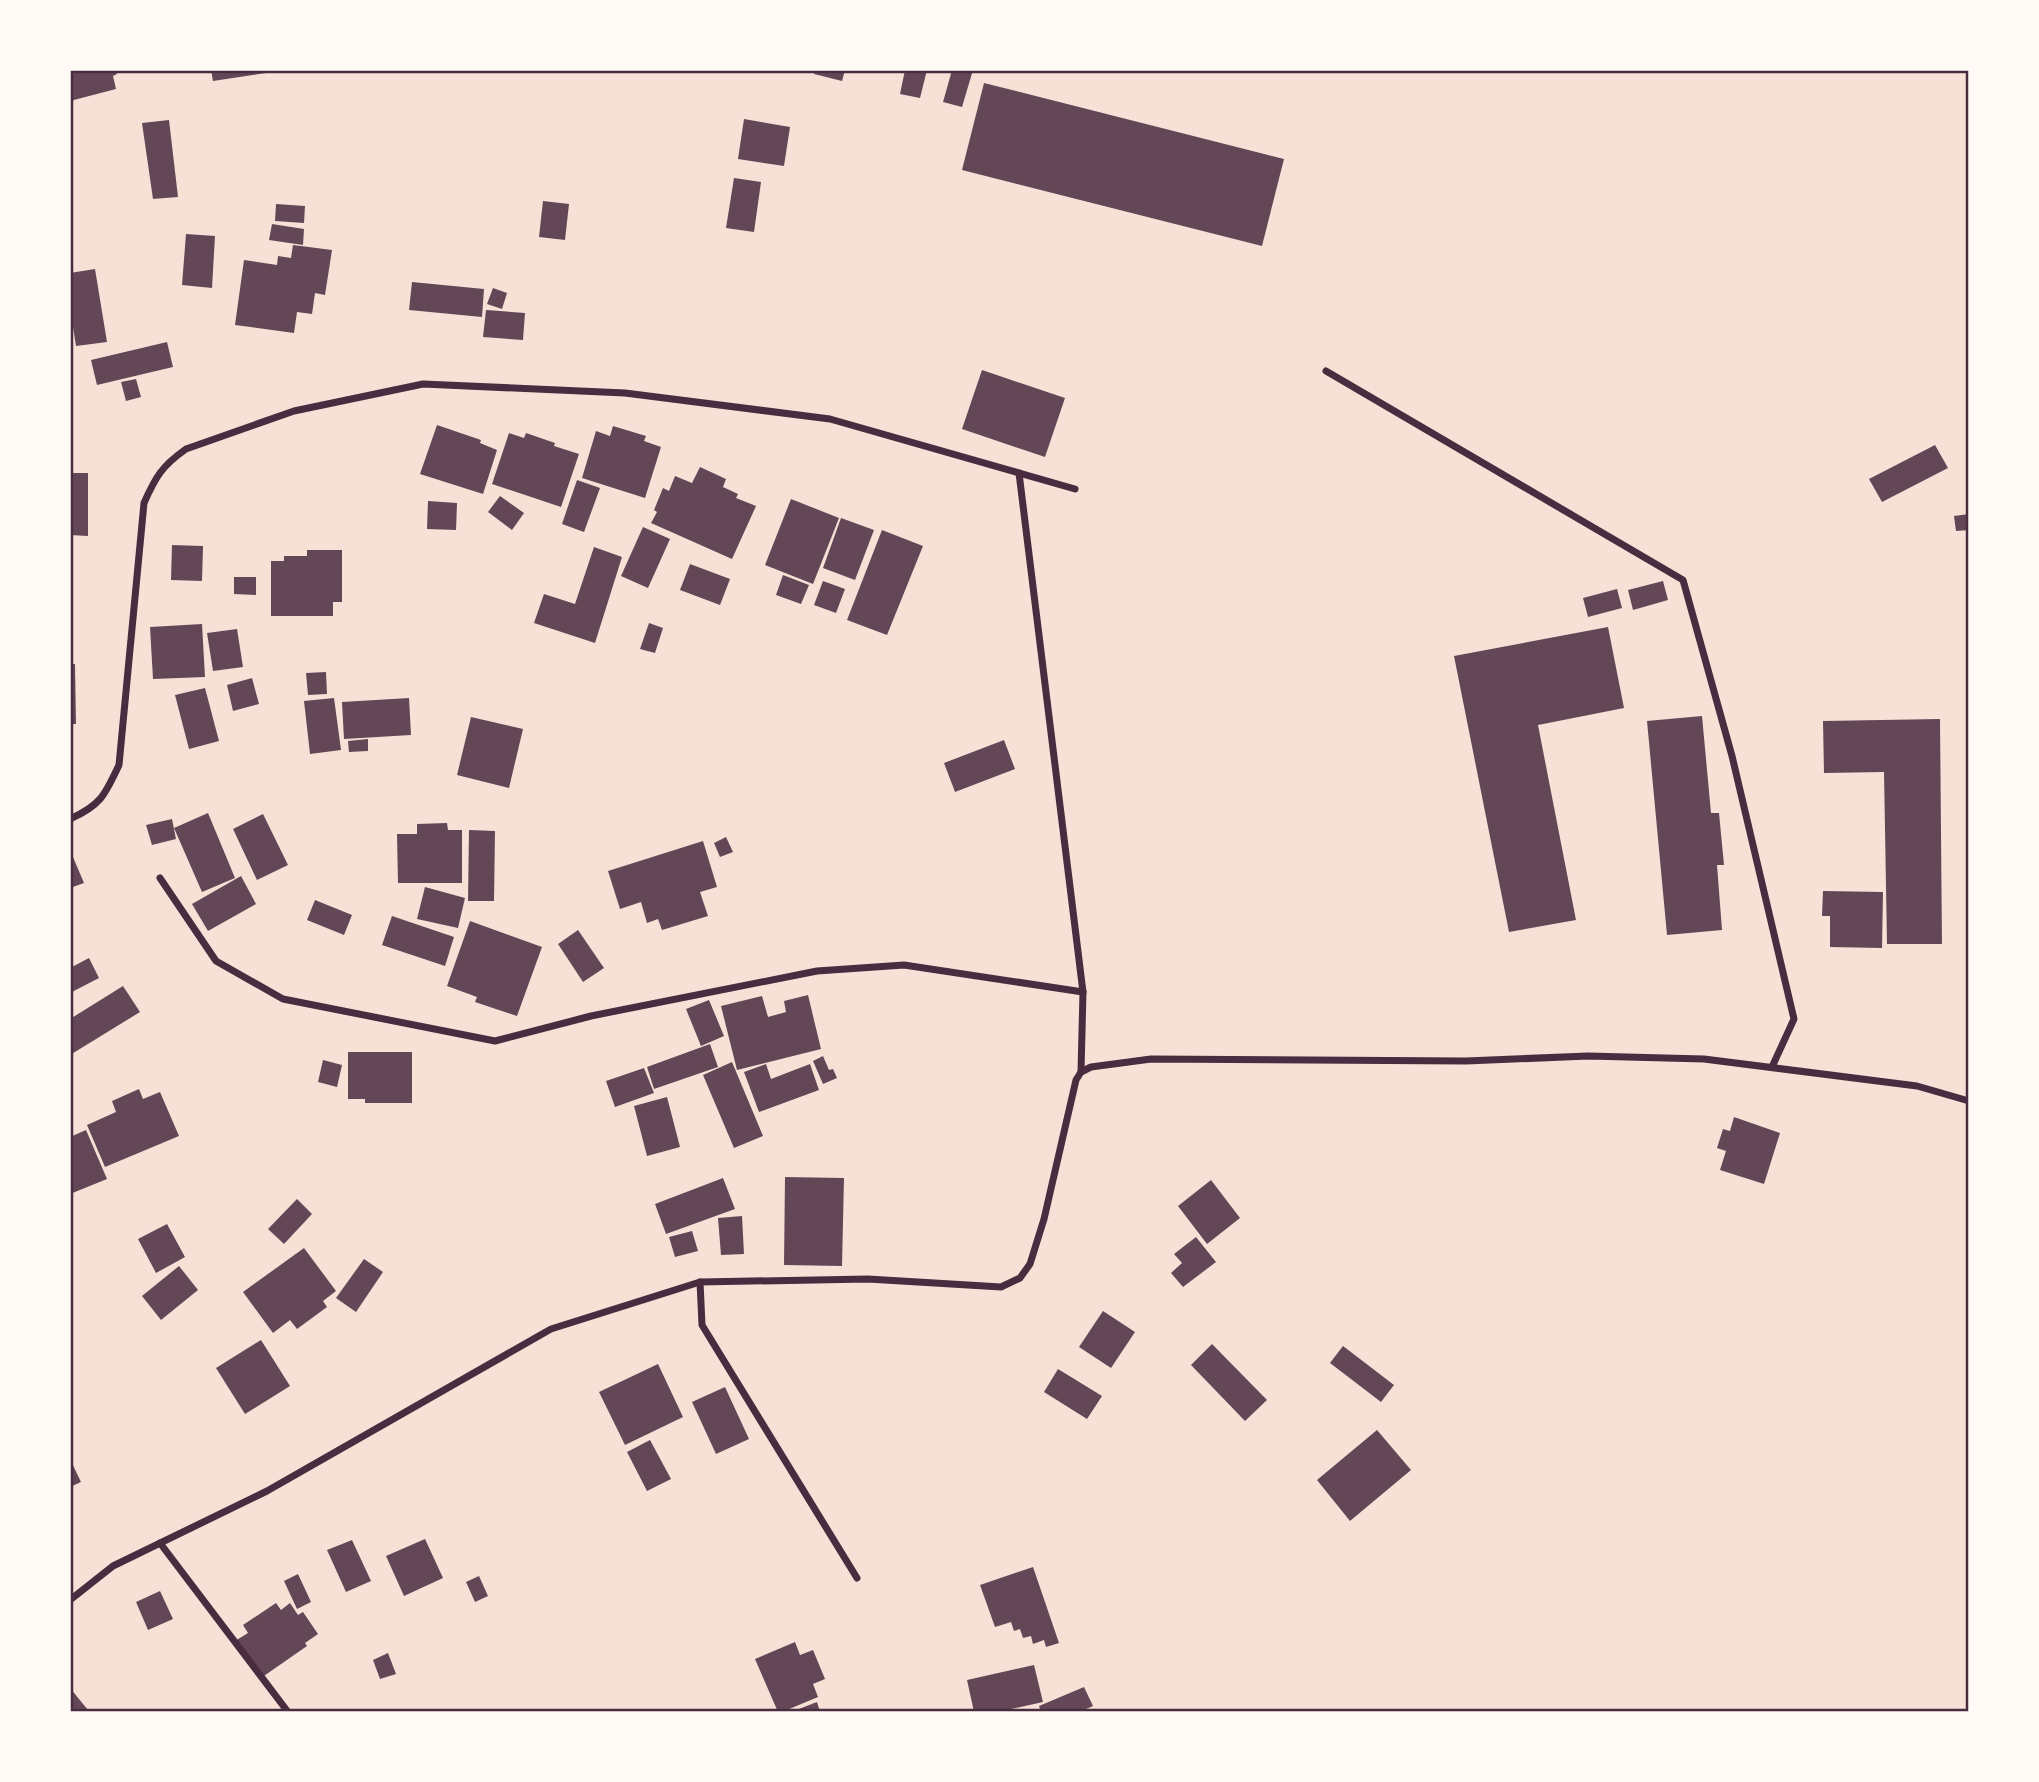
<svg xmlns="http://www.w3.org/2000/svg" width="2039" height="1782" viewBox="0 0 2039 1782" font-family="'Alegreya Sans',sans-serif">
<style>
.building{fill:#644757}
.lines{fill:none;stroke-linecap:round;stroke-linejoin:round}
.minor{stroke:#4a2c40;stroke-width:7}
.neatline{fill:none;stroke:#4a2c40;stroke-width:2.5}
</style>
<rect width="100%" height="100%" fill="#f7e1d7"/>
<g class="building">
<path d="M 70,70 L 116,70 L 117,74 L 113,76 L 116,89 L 70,101 Z"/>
<path d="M 211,70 L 265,70 L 266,73 L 213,81 Z"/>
<path d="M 815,70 L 845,70 L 842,81 L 814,74 Z"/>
<path d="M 905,70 L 927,70 L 920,98 L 900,94 Z"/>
<path d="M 952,70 L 973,70 L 962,107 L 943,102 Z"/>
<path d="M 984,83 L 1284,159 L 1262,246 L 962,170 Z"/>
<path d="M 744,119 L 790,127 L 784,166 L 738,159 Z"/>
<path d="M 169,120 L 178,197 L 153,199 L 142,123 Z"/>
<path d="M 734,178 L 761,182 L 754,232 L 726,228 Z"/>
<path d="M 543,201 L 569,204 L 565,240 L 539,237 Z"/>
<path d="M 276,204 L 305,206 L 304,223 L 275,221 Z"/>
<path d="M 272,224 L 304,229 L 303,245 L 269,240 Z"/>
<path d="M 186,234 L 215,236 L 212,288 L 182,285 Z"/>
<path d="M 293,245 L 332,250 L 325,295 L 315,293 L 312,314 L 297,312 L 294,333 L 235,325 L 244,260 L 277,265 L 278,256 L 291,258 Z"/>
<path d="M 95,269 L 107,342 L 76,346 L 70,308 L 70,273 Z"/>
<path d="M 412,282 L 484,289 L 482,317 L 409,310 Z"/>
<path d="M 493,288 L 507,293 L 502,309 L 487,304 Z"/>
<path d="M 486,310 L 525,313 L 523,340 L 483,337 Z"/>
<path d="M 167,342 L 173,367 L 97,385 L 91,360 Z"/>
<path d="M 982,370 L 1065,398 L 1045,457 L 962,429 Z"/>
<path d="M 136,379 L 141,397 L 126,401 L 121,382 Z"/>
<path d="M 437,425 L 481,440 L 480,443 L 497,450 L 483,494 L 420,474 Z"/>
<path d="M 613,426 L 646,436 L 644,441 L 661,447 L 645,498 L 582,478 L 596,431 L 610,436 Z"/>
<path d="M 509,433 L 524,438 L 526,433 L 555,443 L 554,446 L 579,454 L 561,507 L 492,484 Z"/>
<path d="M 1935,445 L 1948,468 L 1882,502 L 1869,479 Z"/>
<path d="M 700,467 L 726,479 L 723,487 L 738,494 L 736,498 L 756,506 L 732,559 L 651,523 L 657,512 L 654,510 L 663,488 L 669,491 L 675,476 L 692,483 Z"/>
<path d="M 70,473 L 88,473 L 88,536 L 70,535 Z"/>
<path d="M 577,480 L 600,488 L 584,532 L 562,524 Z"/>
<path d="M 500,496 L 524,513 L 512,530 L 488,512 Z"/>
<path d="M 791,499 L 839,518 L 813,584 L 765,565 Z"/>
<path d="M 428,501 L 457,503 L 456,530 L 427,529 Z"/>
<path d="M 1969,514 L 1969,530 L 1956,531 L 1954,516 Z"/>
<path d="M 841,518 L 874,530 L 855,580 L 823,568 Z"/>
<path d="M 643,527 L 670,539 L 648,588 L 621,576 Z"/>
<path d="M 882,530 L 923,546 L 887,635 L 847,620 Z"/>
<path d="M 172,545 L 203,546 L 202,581 L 171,580 Z"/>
<path d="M 594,547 L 622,557 L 595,643 L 534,623 L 544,594 L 575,604 Z"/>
<path d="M 307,550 L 342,550 L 342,602 L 333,602 L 333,616 L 271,616 L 271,561 L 284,561 L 284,556 L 307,556 Z"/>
<path d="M 690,564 L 730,579 L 720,605 L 680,590 Z"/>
<path d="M 783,575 L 809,585 L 801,604 L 776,595 Z"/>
<path d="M 234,577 L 256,577 L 256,595 L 234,594 Z"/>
<path d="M 823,581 L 845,589 L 836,613 L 814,605 Z"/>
<path d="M 1663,581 L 1668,600 L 1633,610 L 1628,590 Z"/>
<path d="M 1617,589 L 1622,608 L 1588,617 L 1583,598 Z"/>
<path d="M 649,623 L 663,628 L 655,653 L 640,649 Z"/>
<path d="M 202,624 L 205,677 L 153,679 L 150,627 Z"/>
<path d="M 1608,627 L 1624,708 L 1538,725 L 1576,920 L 1509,932 L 1454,656 Z"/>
<path d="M 237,629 L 243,667 L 213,671 L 207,633 Z"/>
<path d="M 70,664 L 75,664 L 76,724 L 70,724 Z"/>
<path d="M 326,672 L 327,694 L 308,695 L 306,673 Z"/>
<path d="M 252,678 L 259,704 L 233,711 L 227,685 Z"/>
<path d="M 205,688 L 219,741 L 189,749 L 175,695 Z"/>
<path d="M 334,698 L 341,750 L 310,754 L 304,701 Z"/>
<path d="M 409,698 L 411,735 L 344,739 L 342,702 Z"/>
<path d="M 1702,716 L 1711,813 L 1719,813 L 1724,865 L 1717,865 L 1722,930 L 1667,935 L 1647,721 Z"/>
<path d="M 471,717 L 523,729 L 509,788 L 457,775 Z"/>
<path d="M 1940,719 L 1942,944 L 1887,944 L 1884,772 L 1824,773 L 1823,721 Z"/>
<path d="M 368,739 L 368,751 L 349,752 L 348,741 Z"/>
<path d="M 1004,740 L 1015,769 L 955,792 L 944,763 Z"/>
<path d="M 208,813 L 235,878 L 202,892 L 174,828 Z"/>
<path d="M 263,814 L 288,865 L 257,880 L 233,829 Z"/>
<path d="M 172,819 L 176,839 L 152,845 L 146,825 Z"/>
<path d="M 447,823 L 448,830 L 462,830 L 462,883 L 398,883 L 397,834 L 417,834 L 417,824 Z"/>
<path d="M 469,830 L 495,831 L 494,901 L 468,901 Z"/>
<path d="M 726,837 L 733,852 L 720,857 L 714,843 Z"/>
<path d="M 703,841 L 717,887 L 700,892 L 708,916 L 662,930 L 658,919 L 647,923 L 641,902 L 620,909 L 608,871 Z"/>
<path d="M 70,850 L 84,883 L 70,888 Z"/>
<path d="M 241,876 L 256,904 L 208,931 L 192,904 Z"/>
<path d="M 425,887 L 465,898 L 458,928 L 417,919 Z"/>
<path d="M 1823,891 L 1883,892 L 1882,948 L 1830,947 L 1830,916 L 1822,916 Z"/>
<path d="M 315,900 L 352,915 L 344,935 L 307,920 Z"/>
<path d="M 392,916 L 454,937 L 445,966 L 382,945 Z"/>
<path d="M 470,921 L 542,947 L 517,1016 L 475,1002 L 477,997 L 447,986 Z"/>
<path d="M 578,930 L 604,968 L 583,982 L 558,944 Z"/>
<path d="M 89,958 L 99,978 L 70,993 L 70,968 Z"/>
<path d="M 123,986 L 140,1012 L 70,1055 L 70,1019 Z"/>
<path d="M 808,995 L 821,1049 L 737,1070 L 721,1006 L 762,996 L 768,1017 L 786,1012 L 784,1001 Z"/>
<path d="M 709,1000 L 724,1036 L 701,1046 L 686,1009 Z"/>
<path d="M 710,1044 L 718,1067 L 654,1089 L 647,1067 Z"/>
<path d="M 348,1052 L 412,1052 L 412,1103 L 365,1103 L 365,1099 L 348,1099 Z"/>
<path d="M 823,1056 L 829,1070 L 833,1069 L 837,1078 L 823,1084 L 813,1061 Z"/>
<path d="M 323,1060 L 342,1065 L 337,1087 L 318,1082 Z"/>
<path d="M 732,1062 L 763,1136 L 734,1148 L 703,1075 Z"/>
<path d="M 766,1064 L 771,1079 L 810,1064 L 819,1090 L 759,1112 L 744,1072 Z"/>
<path d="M 644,1068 L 654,1093 L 615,1107 L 606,1081 Z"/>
<path d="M 139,1089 L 143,1099 L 160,1092 L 179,1136 L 105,1167 L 87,1125 L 116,1112 L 112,1101 Z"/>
<path d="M 667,1097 L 680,1147 L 647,1156 L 634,1106 Z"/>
<path d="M 1734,1117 L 1780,1133 L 1764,1184 L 1720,1170 L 1726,1151 L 1717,1148 L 1723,1129 L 1730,1131 Z"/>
<path d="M 86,1130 L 107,1179 L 70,1194 L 70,1137 Z"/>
<path d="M 785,1177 L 844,1178 L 842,1266 L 784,1265 Z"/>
<path d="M 723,1178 L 735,1209 L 666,1234 L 655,1204 Z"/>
<path d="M 1211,1180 L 1240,1218 L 1207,1244 L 1178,1206 Z"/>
<path d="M 297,1199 L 312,1214 L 284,1244 L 268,1229 Z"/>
<path d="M 742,1216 L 744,1254 L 721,1255 L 718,1218 Z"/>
<path d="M 167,1224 L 185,1257 L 156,1273 L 138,1239 Z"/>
<path d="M 692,1231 L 698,1251 L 675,1257 L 669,1237 Z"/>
<path d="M 1196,1237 L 1216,1262 L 1183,1287 L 1171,1273 L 1182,1263 L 1174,1254 Z"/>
<path d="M 304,1248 L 336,1291 L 323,1301 L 327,1307 L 297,1329 L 290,1320 L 273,1333 L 243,1292 Z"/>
<path d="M 364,1259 L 383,1272 L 356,1312 L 336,1298 Z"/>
<path d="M 179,1266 L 198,1290 L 161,1320 L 142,1296 Z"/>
<path d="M 1103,1311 L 1135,1332 L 1111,1368 L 1079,1347 Z"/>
<path d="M 261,1340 L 290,1386 L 245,1414 L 216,1368 Z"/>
<path d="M 1212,1344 L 1267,1400 L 1245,1421 L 1191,1365 Z"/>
<path d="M 1343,1346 L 1394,1385 L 1381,1402 L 1330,1363 Z"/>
<path d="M 658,1364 L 683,1417 L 625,1445 L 599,1392 Z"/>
<path d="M 1058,1369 L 1102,1396 L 1087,1419 L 1044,1392 Z"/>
<path d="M 725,1387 L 749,1439 L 716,1454 L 692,1402 Z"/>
<path d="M 1377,1430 L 1411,1470 L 1350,1521 L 1317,1480 Z"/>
<path d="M 650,1440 L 671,1479 L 647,1491 L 627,1452 Z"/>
<path d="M 70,1459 L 81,1482 L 70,1487 Z"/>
<path d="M 425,1539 L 443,1578 L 404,1596 L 386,1556 Z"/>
<path d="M 352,1540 L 371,1581 L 346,1592 L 327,1550 Z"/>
<path d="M 1033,1567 L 1059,1643 L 1046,1647 L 1044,1640 L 1033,1644 L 1031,1636 L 1023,1638 L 1020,1629 L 1014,1631 L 1011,1622 L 995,1627 L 980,1585 Z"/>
<path d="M 298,1574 L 311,1602 L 297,1609 L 284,1581 Z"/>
<path d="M 479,1576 L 488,1596 L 475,1602 L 466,1582 Z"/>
<path d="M 160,1591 L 173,1619 L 148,1630 L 136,1602 Z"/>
<path d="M 276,1603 L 281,1610 L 290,1603 L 298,1615 L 303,1612 L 318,1634 L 305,1643 L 307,1646 L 261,1678 L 235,1641 L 248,1633 L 243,1625 Z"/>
<path d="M 795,1642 L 800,1655 L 813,1650 L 825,1679 L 813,1684 L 818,1697 L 782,1712 L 778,1712 L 755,1659 Z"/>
<path d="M 388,1653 L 396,1674 L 380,1679 L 373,1660 Z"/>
<path d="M 1034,1665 L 1043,1702 L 998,1712 L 974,1712 L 967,1680 Z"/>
<path d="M 1084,1687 L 1093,1706 L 1079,1712 L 1041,1712 L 1039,1706 Z"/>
<path d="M 70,1688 L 88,1710 L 86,1712 L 70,1712 Z"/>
<path d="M 817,1702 L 820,1712 L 791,1712 Z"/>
</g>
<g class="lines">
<g class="minor">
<path d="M 1326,371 L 1683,580 L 1732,756 L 1794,1019 L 1772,1067"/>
<path d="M 1019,473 L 1083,992 L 1081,1072"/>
<path d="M 70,819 C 101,805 105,795 119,765 L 144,503 C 156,476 162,466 186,449 L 294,411 L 423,384 L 625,393 L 830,419 L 1075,489"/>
<path d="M 160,878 L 216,961 L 283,999 L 495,1041 L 591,1016 L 817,971 L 904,965 L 1083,992"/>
<path d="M 700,1282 L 702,1325 L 857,1578"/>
<path d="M 160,1543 L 288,1712"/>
<path d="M 70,1600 L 113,1566 L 267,1491 L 551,1329 L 700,1282 L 868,1279 L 1001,1287 L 1020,1278 L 1030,1264 L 1044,1219 L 1076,1080 L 1081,1072 L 1091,1067 L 1151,1059 L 1466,1061 L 1588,1056 L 1704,1059 L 1917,1086 L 1969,1101"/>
</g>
</g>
<rect width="2039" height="1782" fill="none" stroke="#fffaf5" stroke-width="144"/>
<rect x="72" y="72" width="1895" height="1638" class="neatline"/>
</svg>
